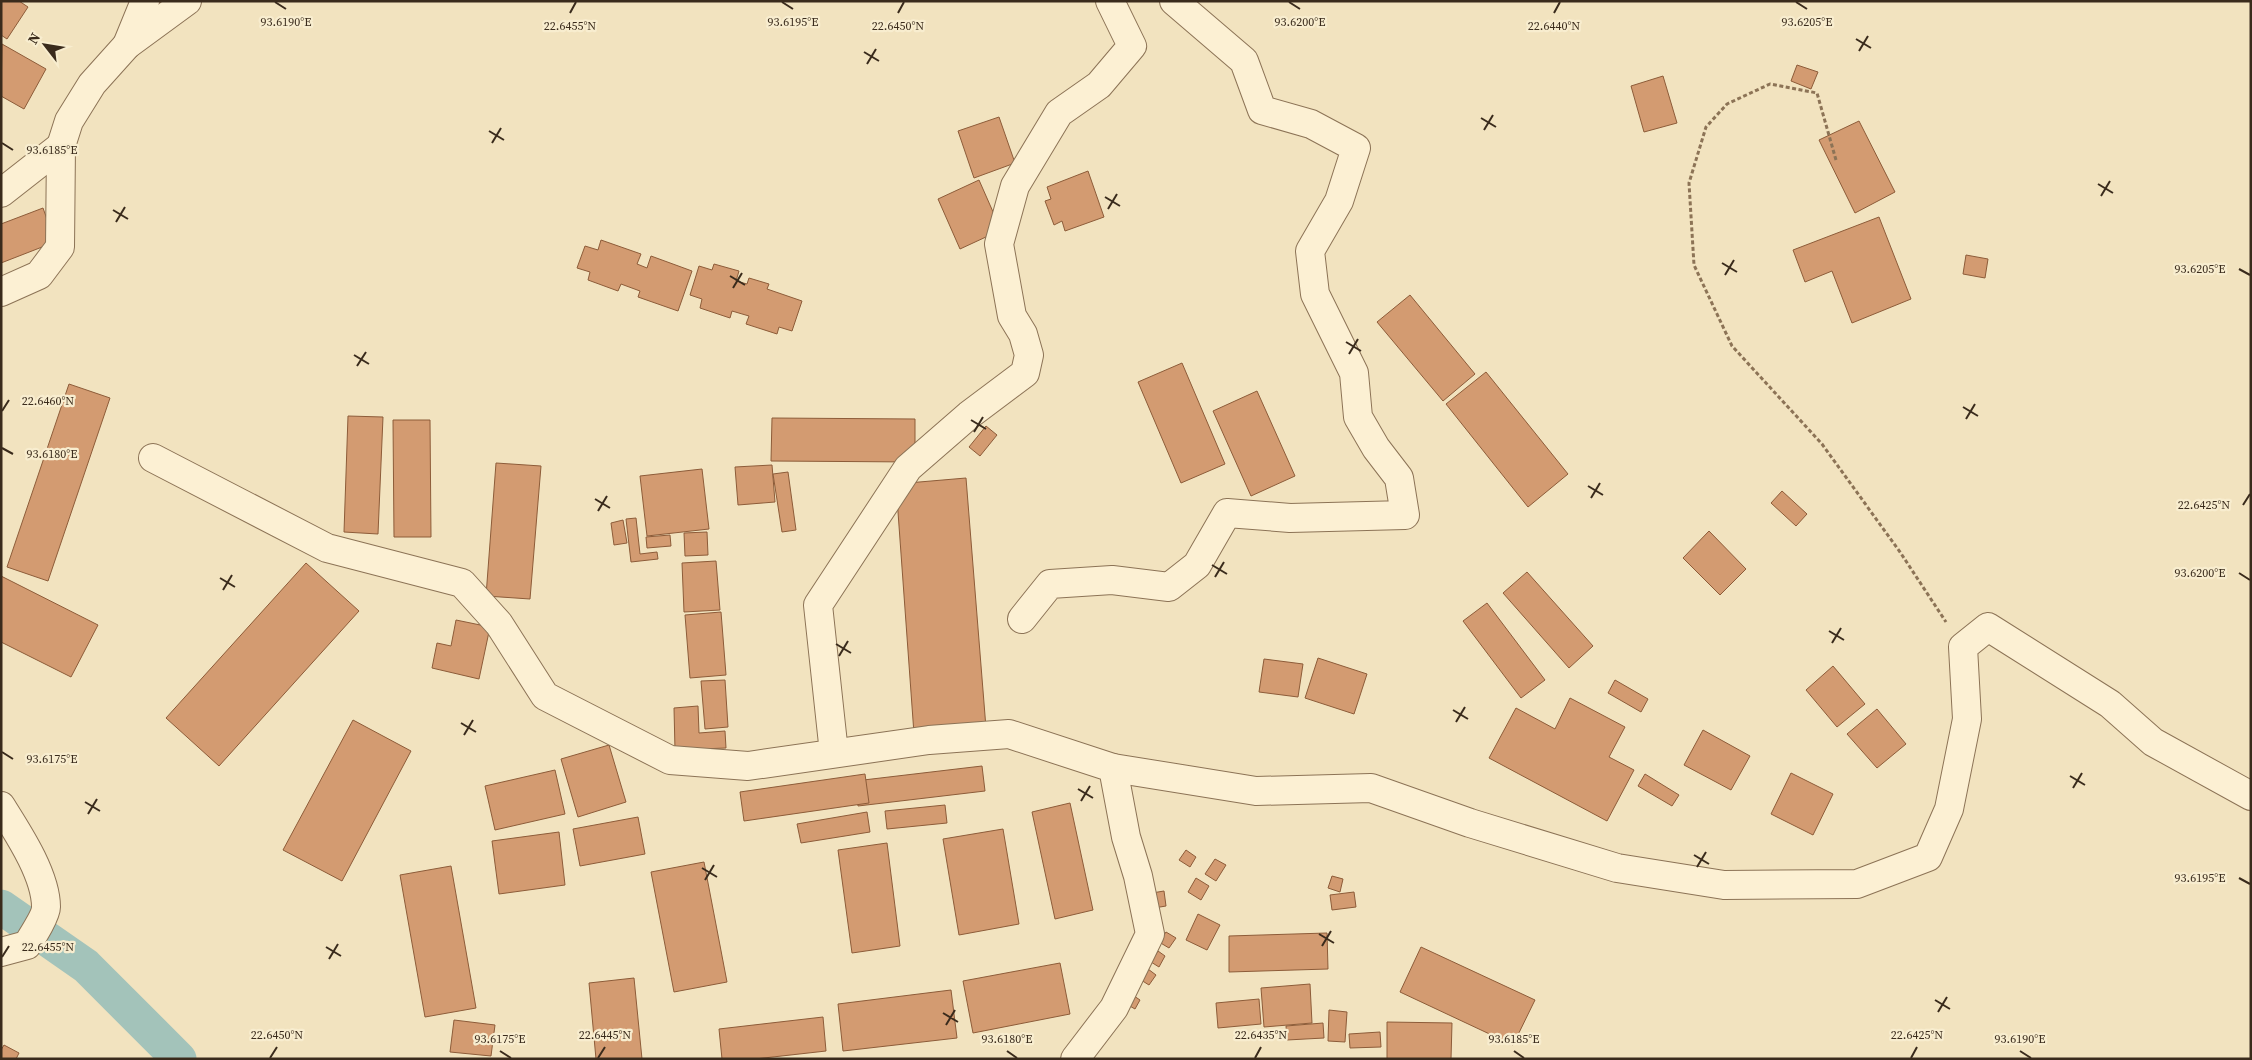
<svg xmlns="http://www.w3.org/2000/svg" width="2252" height="1060" viewBox="0 0 2252 1060" font-family="'Source Serif 4',serif">
<style>
.lines{fill:none;stroke-linecap:round;stroke-linejoin:round}
.canal{stroke:#a3c3ba;stroke-width:35}
.building{fill:#d39b71;stroke:#8d5c39}
.minor-casing{stroke:#8c7356;stroke-width:30}
.path{stroke:#8c7356;stroke-width:3;stroke-dasharray:4 2.5;stroke-linecap:butt}
.minor{stroke:#fcf0d3;stroke-width:28}
.ticks{fill:none;stroke:#3a2b1c;stroke-width:2}
.ticks-label{font-size:12px;text-anchor:middle;fill:#3a2b1c;stroke:#f8edcf;stroke-width:4.5;stroke-linejoin:round;paint-order:stroke}
</style>
<rect width="100%" height="100%" fill="#f2e3bf"/>
<g class="lines">
<path class="canal" d="M 1,907 L 86,966 L 179,1059"/>
</g>
<g class="building">
<path d="M 1,1 L 19,1 L 28,7 L 7,39 L 1,35 Z"/>
<path d="M 2,44 L 46,69 L 24,109 L 1,96 Z"/>
<path d="M 1797,65 L 1818,72 L 1811,89 L 1791,81 Z"/>
<path d="M 1663,76 L 1677,123 L 1644,132 L 1631,86 Z"/>
<path d="M 999,117 L 1015,163 L 974,178 L 958,131 Z"/>
<path d="M 1859,121 L 1895,192 L 1855,213 L 1819,140 Z"/>
<path d="M 1088,171 L 1104,217 L 1065,231 L 1062,221 L 1054,225 L 1045,201 L 1051,199 L 1047,187 Z"/>
<path d="M 979,180 L 1001,230 L 960,249 L 938,199 Z"/>
<path d="M 43,208 L 55,242 L 1,263 L 1,224 Z"/>
<path d="M 1879,217 L 1911,299 L 1852,323 L 1832,271 L 1805,282 L 1793,250 Z"/>
<path d="M 601,240 L 641,254 L 637,264 L 647,268 L 651,256 L 692,271 L 678,311 L 638,297 L 640,291 L 621,284 L 618,291 L 588,280 L 590,272 L 577,268 L 585,246 L 598,250 Z"/>
<path d="M 1966,255 L 1988,259 L 1985,278 L 1963,274 Z"/>
<path d="M 714,264 L 739,271 L 736,281 L 747,284 L 749,278 L 769,284 L 767,289 L 802,301 L 792,331 L 779,327 L 777,334 L 746,324 L 749,316 L 732,311 L 730,318 L 700,308 L 702,299 L 690,295 L 699,266 L 712,270 Z"/>
<path d="M 1410,295 L 1475,374 L 1443,401 L 1377,322 Z"/>
<path d="M 1182,363 L 1225,464 L 1181,483 L 1138,382 Z"/>
<path d="M 1486,372 L 1568,474 L 1528,507 L 1446,404 Z"/>
<path d="M 69,384 L 110,398 L 48,581 L 7,567 Z"/>
<path d="M 1257,391 L 1295,476 L 1251,496 L 1213,411 Z"/>
<path d="M 348,416 L 383,417 L 378,534 L 344,532 Z"/>
<path d="M 772,418 L 915,419 L 915,462 L 771,461 Z"/>
<path d="M 393,420 L 430,420 L 431,537 L 394,537 Z"/>
<path d="M 986,426 L 997,435 L 980,456 L 969,447 Z"/>
<path d="M 496,463 L 541,466 L 530,599 L 486,596 Z"/>
<path d="M 772,465 L 775,502 L 738,505 L 735,467 Z"/>
<path d="M 702,469 L 709,529 L 647,536 L 640,476 Z"/>
<path d="M 788,472 L 796,530 L 782,532 L 773,474 Z"/>
<path d="M 966,478 L 986,728 L 914,734 L 896,484 Z"/>
<path d="M 1782,491 L 1807,514 L 1796,526 L 1771,503 Z"/>
<path d="M 636,518 L 640,554 L 657,552 L 658,559 L 631,562 L 626,519 Z"/>
<path d="M 623,520 L 627,543 L 614,545 L 611,523 Z"/>
<path d="M 1709,531 L 1746,569 L 1720,595 L 1683,558 Z"/>
<path d="M 707,532 L 708,555 L 685,556 L 684,533 Z"/>
<path d="M 670,535 L 671,546 L 647,548 L 646,537 Z"/>
<path d="M 716,561 L 720,610 L 684,612 L 682,563 Z"/>
<path d="M 306,563 L 359,611 L 219,766 L 166,718 Z"/>
<path d="M 1527,572 L 1593,646 L 1569,668 L 1503,593 Z"/>
<path d="M 1,576 L 98,625 L 71,677 L 1,642 Z"/>
<path d="M 1487,603 L 1545,680 L 1521,698 L 1463,621 Z"/>
<path d="M 721,612 L 726,675 L 690,678 L 685,615 Z"/>
<path d="M 456,620 L 490,627 L 479,679 L 432,668 L 437,643 L 451,646 Z"/>
<path d="M 1318,658 L 1367,674 L 1354,714 L 1305,698 Z"/>
<path d="M 1264,659 L 1303,664 L 1298,697 L 1259,692 Z"/>
<path d="M 1833,666 L 1865,704 L 1837,727 L 1806,690 Z"/>
<path d="M 725,680 L 728,727 L 705,729 L 701,681 Z"/>
<path d="M 1615,680 L 1648,699 L 1641,712 L 1608,693 Z"/>
<path d="M 1570,698 L 1625,727 L 1609,757 L 1634,770 L 1607,821 L 1489,758 L 1516,708 L 1555,729 Z"/>
<path d="M 698,706 L 699,733 L 725,731 L 726,748 L 675,750 L 674,708 Z"/>
<path d="M 1877,709 L 1906,744 L 1877,768 L 1847,734 Z"/>
<path d="M 353,720 L 411,751 L 342,881 L 283,850 Z"/>
<path d="M 1703,730 L 1750,756 L 1731,790 L 1684,765 Z"/>
<path d="M 609,745 L 626,802 L 578,817 L 561,759 Z"/>
<path d="M 982,766 L 985,791 L 858,806 L 855,781 Z"/>
<path d="M 555,770 L 565,814 L 495,830 L 485,786 Z"/>
<path d="M 1791,773 L 1833,794 L 1813,835 L 1771,814 Z"/>
<path d="M 865,774 L 869,803 L 744,821 L 740,792 Z"/>
<path d="M 1645,774 L 1679,795 L 1672,806 L 1638,786 Z"/>
<path d="M 1070,803 L 1093,910 L 1055,919 L 1032,812 Z"/>
<path d="M 945,805 L 947,823 L 887,829 L 885,811 Z"/>
<path d="M 867,812 L 870,832 L 801,843 L 797,824 Z"/>
<path d="M 638,817 L 645,854 L 580,866 L 573,829 Z"/>
<path d="M 1003,829 L 1019,924 L 959,935 L 943,839 Z"/>
<path d="M 559,832 L 565,885 L 499,894 L 492,841 Z"/>
<path d="M 887,843 L 900,946 L 852,953 L 838,850 Z"/>
<path d="M 1186,850 L 1196,857 L 1190,867 L 1179,860 Z"/>
<path d="M 1215,859 L 1226,865 L 1216,881 L 1205,874 Z"/>
<path d="M 704,862 L 727,982 L 674,992 L 651,872 Z"/>
<path d="M 451,866 L 476,1008 L 425,1017 L 400,875 Z"/>
<path d="M 1332,876 L 1343,879 L 1340,892 L 1328,888 Z"/>
<path d="M 1196,878 L 1209,886 L 1201,900 L 1188,892 Z"/>
<path d="M 1164,891 L 1166,906 L 1154,908 L 1152,893 Z"/>
<path d="M 1354,892 L 1356,907 L 1332,910 L 1330,895 Z"/>
<path d="M 1198,914 L 1220,925 L 1207,950 L 1186,940 Z"/>
<path d="M 1166,932 L 1176,938 L 1169,948 L 1159,942 Z"/>
<path d="M 1327,933 L 1328,969 L 1229,972 L 1229,936 Z"/>
<path d="M 1421,947 L 1535,1000 L 1513,1045 L 1400,992 Z"/>
<path d="M 1158,951 L 1165,956 L 1159,967 L 1151,962 Z"/>
<path d="M 1060,963 L 1070,1014 L 973,1033 L 963,981 Z"/>
<path d="M 1148,969 L 1156,975 L 1149,985 L 1141,980 Z"/>
<path d="M 634,978 L 642,1059 L 596,1059 L 589,983 Z"/>
<path d="M 1310,984 L 1312,1023 L 1264,1027 L 1261,988 Z"/>
<path d="M 951,990 L 957,1038 L 843,1051 L 838,1004 Z"/>
<path d="M 1134,996 L 1140,1000 L 1135,1009 L 1128,1005 Z"/>
<path d="M 1259,999 L 1261,1024 L 1218,1028 L 1216,1003 Z"/>
<path d="M 1329,1010 L 1347,1012 L 1345,1042 L 1328,1041 Z"/>
<path d="M 823,1017 L 826,1051 L 755,1059 L 722,1059 L 719,1029 Z"/>
<path d="M 454,1020 L 495,1025 L 491,1056 L 450,1052 Z"/>
<path d="M 1387,1022 L 1452,1023 L 1451,1059 L 1387,1059 Z"/>
<path d="M 1323,1023 L 1324,1038 L 1287,1040 L 1286,1026 Z"/>
<path d="M 1380,1032 L 1381,1047 L 1350,1048 L 1349,1034 Z"/>
<path d="M 4,1045 L 19,1053 L 16,1059 L 1,1059 L 1,1050 Z"/>
</g>
<g class="lines">
<defs>
<g id="minor">
<path d="M 127,45 L 145,1"/>
<path d="M 1,193 L 61,146"/>
<path d="M 1,292 L 39,275 L 60,247 L 61,146 L 69,121 L 92,84 L 127,45 L 187,1"/>
<path d="M 153,458 L 327,548 L 462,583 L 499,624 L 545,696 L 670,760 L 748,766 L 929,740 L 1009,734 L 1113,768 L 1126,837 L 1138,876 L 1150,934 L 1114,1008 L 1075,1059"/>
<path d="M 1022,619 L 1050,584 L 1112,580 L 1169,587 L 1197,565 L 1227,513 L 1290,518 L 1405,515 L 1399,478 L 1376,448 L 1358,417 L 1354,373 L 1315,294 L 1310,251 L 1339,201 L 1356,148 L 1311,124 L 1262,110 L 1244,61 L 1174,1"/>
<path d="M 834,753 L 818,605 L 908,468 L 969,415 L 1025,373 L 1029,355 L 1023,334 L 1012,316 L 999,244 L 1015,186 L 1059,113 L 1099,85 L 1132,46 L 1110,1"/>
<path d="M 1113,768 L 1256,791 L 1371,788 L 1470,823 L 1617,868 L 1724,885 L 1857,884 L 1928,857 L 1949,809 L 1967,719 L 1963,647 L 1988,627 L 2110,704 L 2153,742 L 2251,796"/>
<path d="M 1,806 C 18,833 46,875 46,907 C 46,915 32,937 27,945 L 1,952"/>
</g>
</defs>
<use href="#minor" class="minor-casing"/>
<path class="path" d="M 1836,160 L 1817,93 L 1770,84 L 1727,104 L 1706,127 L 1689,183 L 1694,265 L 1732,346 L 1822,444 L 1900,552 L 1946,622"/>
<use href="#minor" class="minor"/>
</g>
<path class="ticks" d="M 275,2 L 286,9M 782,2 L 793,9M 1289,2 L 1300,9M 1796,2 L 1807,9M 570,13 L 576,2M 898,13 L 904,2M 1554,13 L 1560,2M 1856,39 L 1871,48M 1859,51 L 1868,36M 864,52 L 879,61M 867,64 L 876,49M 1481,118 L 1496,127M 1484,130 L 1493,115M 489,131 L 504,140M 2,143 L 13,150M 492,143 L 501,128M 2098,184 L 2113,193M 2101,196 L 2110,181M 1105,197 L 1120,206M 1108,209 L 1117,194M 113,210 L 128,219M 116,222 L 125,207M 1722,263 L 1737,272M 2239,269 L 2250,275M 1725,275 L 1734,260M 730,276 L 745,285M 733,288 L 742,273M 1346,342 L 1361,351M 1349,354 L 1358,339M 354,355 L 369,364M 357,366 L 366,352M 1963,407 L 1978,416M 2,411 L 9,400M 1966,419 L 1975,404M 971,420 L 986,429M 974,432 L 983,417M 2,448 L 13,454M 1588,486 L 1603,495M 1591,498 L 1600,483M 595,499 L 610,508M 2243,505 L 2250,494M 598,511 L 607,496M 1212,565 L 1227,574M 2239,573 L 2250,580M 1215,577 L 1224,562M 220,578 L 235,587M 223,590 L 232,575M 1829,631 L 1844,640M 1832,643 L 1841,628M 836,644 L 851,653M 839,656 L 848,641M 1453,710 L 1468,719M 1456,722 L 1465,707M 461,723 L 476,732M 464,735 L 473,720M 2,752 L 13,759M 2070,776 L 2085,785M 2073,788 L 2082,773M 1078,789 L 1093,798M 1081,801 L 1090,786M 85,802 L 100,811M 88,814 L 97,799M 1694,855 L 1709,864M 1697,867 L 1706,852M 702,868 L 717,877M 2239,878 L 2250,884M 705,880 L 714,865M 1319,934 L 1334,943M 1322,946 L 1331,931M 326,947 L 341,956M 2,957 L 9,946M 329,959 L 338,944M 1935,1000 L 1950,1009M 1938,1012 L 1947,997M 943,1013 L 958,1022M 946,1025 L 955,1010M 500,1051 L 511,1058M 1007,1051 L 1017,1058M 1514,1051 L 1524,1058M 2020,1051 L 2031,1058M 270,1058 L 277,1047M 598,1058 L 605,1047M 1255,1058 L 1261,1047M 1911,1058 L 1917,1047"/>
<g class="ticks-label">
<text x="286" y="26">93.6190°E</text>
<text x="793" y="26">93.6195°E</text>
<text x="1300" y="26">93.6200°E</text>
<text x="1807" y="26">93.6205°E</text>
<text x="570" y="30">22.6455°N</text>
<text x="1554" y="30">22.6440°N</text>
<text x="898" y="30">22.6450°N</text>
<text x="52" y="154">93.6185°E</text>
<text x="2200" y="273">93.6205°E</text>
<text x="48" y="405">22.6460°N</text>
<text x="52" y="458">93.6180°E</text>
<text x="2204" y="509">22.6425°N</text>
<text x="2200" y="577">93.6200°E</text>
<text x="52" y="763">93.6175°E</text>
<text x="2200" y="882">93.6195°E</text>
<text x="48" y="951">22.6455°N</text>
<text x="277" y="1039">22.6450°N</text>
<text x="605" y="1039">22.6445°N</text>
<text x="1261" y="1039">22.6435°N</text>
<text x="1917" y="1039">22.6425°N</text>
<text x="500" y="1043">93.6175°E</text>
<text x="1007" y="1043">93.6180°E</text>
<text x="1514" y="1043">93.6185°E</text>
<text x="2020" y="1043">93.6190°E</text>
</g>
<rect width="2252" height="1060" fill="none" stroke="#3a2b1c" stroke-width="5"/>
<g transform="translate(45 45) rotate(301)" stroke="#f8edcf" stroke-width="4" paint-order="stroke">
<path d="M0-4L9 19L0 12L-9 19Z" fill="#3a2b1c"/>
<text y="-8" font-size="14" font-weight="bold" text-anchor="middle" fill="#3a2b1c">N</text>
</g>
</svg>
